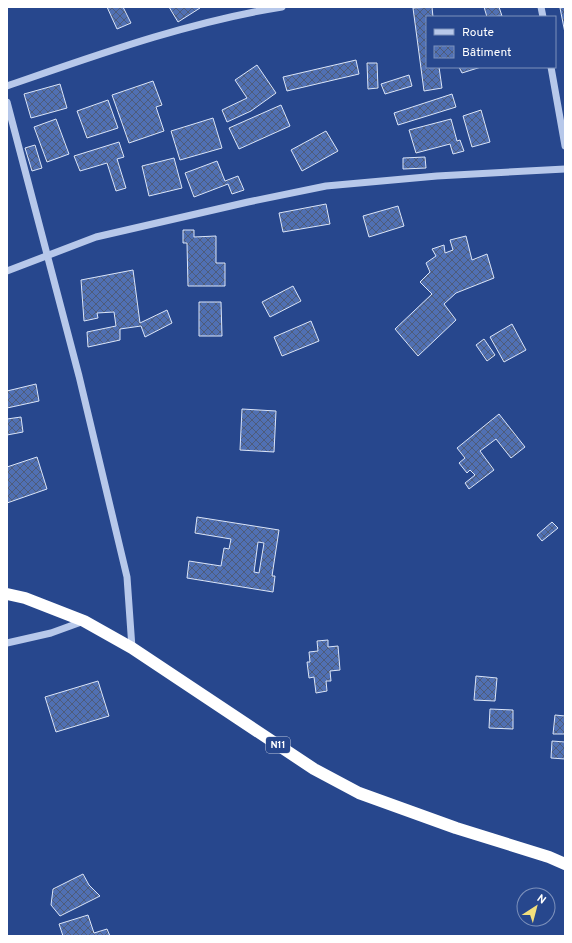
<svg xmlns="http://www.w3.org/2000/svg" width="572" height="943" viewBox="0 0 572 943" font-family="Overpass,sans-serif">
<style>
.building{fill:url(#building-cross-hatch);stroke:#dbe5f8;fill-rule:evenodd}
.lines{fill:none;stroke-linecap:round;stroke-linejoin:round}
.minor{stroke:#b7c8ea;stroke-width:7}
.highway{stroke:#fff;stroke-width:12}
.labels{text-anchor:middle;dominant-baseline:central;stroke-width:3;stroke-linejoin:round;paint-order:stroke}
.shield{fill:#27478d;stroke:#bec8dd;stroke-width:1}
.shield-label{font-size:10px;font-weight:bold;fill:#fff}
</style>
<defs>
<pattern id="building-cross-hatch" width="8" height="8" patternUnits="userSpaceOnUse"><rect width="8" height="8" fill="#5070b3"/><path d="M0 0l8 8M0 8l8-8" fill="none" stroke="#4e5c7a"/></pattern>
</defs>
<rect width="100%" height="100%" fill="#27478d"/>
<g class="building">
<path d="M 107,7 L 123,7 L 131,23 L 117,29 Z"/>
<path d="M 169,7 L 199,7 L 200,8 L 178,22 Z"/>
<path d="M 432,7 L 433,17 L 427,17 L 427,67 L 439,67 L 442,88 L 424,91 L 413,8 Z"/>
<path d="M 484,7 L 499,7 L 502,16 L 487,17 Z"/>
<path d="M 565,7 L 565,33 L 560,8 Z"/>
<path d="M 356,60 L 359,74 L 287,91 L 283,77 Z"/>
<path d="M 367,63 L 377,63 L 378,88 L 368,89 Z"/>
<path d="M 257,65 L 276,93 L 251,111 L 227,122 L 222,110 L 247,98 L 235,80 Z"/>
<path d="M 459,67 L 481,67 L 462,73 Z"/>
<path d="M 409,75 L 412,86 L 385,94 L 381,84 Z"/>
<path d="M 153,81 L 162,105 L 156,107 L 164,131 L 129,143 L 112,95 Z"/>
<path d="M 60,84 L 67,108 L 31,118 L 24,94 Z"/>
<path d="M 452,94 L 456,107 L 398,125 L 394,113 Z"/>
<path d="M 108,100 L 118,128 L 87,138 L 77,111 Z"/>
<path d="M 281,105 L 290,126 L 239,149 L 229,128 Z"/>
<path d="M 481,110 L 490,142 L 472,147 L 463,116 Z"/>
<path d="M 213,118 L 222,148 L 180,160 L 171,131 Z"/>
<path d="M 56,119 L 69,154 L 47,162 L 34,127 Z"/>
<path d="M 451,119 L 457,141 L 460,140 L 464,151 L 453,154 L 450,144 L 416,153 L 409,130 Z"/>
<path d="M 326,131 L 338,151 L 302,171 L 291,150 Z"/>
<path d="M 119,142 L 124,157 L 117,159 L 126,188 L 116,191 L 107,163 L 80,171 L 74,156 Z"/>
<path d="M 35,145 L 42,168 L 32,171 L 25,148 Z"/>
<path d="M 425,157 L 426,168 L 403,169 L 403,158 Z"/>
<path d="M 174,158 L 182,188 L 149,196 L 142,166 Z"/>
<path d="M 217,161 L 225,181 L 238,176 L 244,190 L 232,194 L 228,184 L 194,197 L 185,173 Z"/>
<path d="M 326,204 L 330,224 L 283,232 L 279,213 Z"/>
<path d="M 398,206 L 404,226 L 369,237 L 363,216 Z"/>
<path d="M 183,230 L 194,230 L 194,237 L 216,236 L 216,263 L 225,263 L 225,286 L 188,286 L 187,243 L 183,243 Z"/>
<path d="M 466,236 L 472,260 L 487,254 L 494,278 L 456,293 L 444,304 L 456,320 L 418,356 L 395,329 L 432,294 L 420,282 L 430,272 L 426,263 L 436,256 L 432,249 L 444,245 L 445,253 L 453,250 L 450,240 Z"/>
<path d="M 133,270 L 140,323 L 167,310 L 172,323 L 145,337 L 141,326 L 120,329 L 120,340 L 88,347 L 87,332 L 116,326 L 114,312 L 97,313 L 98,318 L 84,321 L 81,280 Z"/>
<path d="M 293,286 L 301,301 L 270,317 L 262,302 Z"/>
<path d="M 199,302 L 221,302 L 222,336 L 199,336 Z"/>
<path d="M 311,321 L 319,341 L 282,356 L 274,337 Z"/>
<path d="M 512,324 L 526,350 L 504,362 L 490,337 Z"/>
<path d="M 484,339 L 495,355 L 487,361 L 476,345 Z"/>
<path d="M 36,384 L 39,401 L 7,408 L 7,391 Z"/>
<path d="M 242,409 L 276,411 L 274,452 L 240,450 Z"/>
<path d="M 499,414 L 525,447 L 511,458 L 496,439 L 480,451 L 494,470 L 469,489 L 465,483 L 475,475 L 470,470 L 467,473 L 459,463 L 465,458 L 457,448 Z"/>
<path d="M 21,417 L 23,432 L 7,435 L 7,419 Z"/>
<path d="M 37,457 L 47,489 L 7,503 L 7,467 Z"/>
<path d="M 197,517 L 279,530 L 272,576 L 275,576 L 273,592 L 187,578 L 189,561 L 221,566 L 224,548 L 229,549 L 231,539 L 195,533 ZM 258,542 L 264,543 L 259,573 L 254,572 Z"/>
<path d="M 552,522 L 558,528 L 542,541 L 537,535 Z"/>
<path d="M 328,640 L 328,647 L 338,646 L 340,670 L 330,671 L 331,681 L 326,681 L 327,691 L 316,693 L 314,677 L 309,678 L 307,662 L 310,662 L 309,652 L 318,651 L 317,641 Z"/>
<path d="M 476,676 L 497,678 L 495,701 L 474,700 Z"/>
<path d="M 98,681 L 109,716 L 56,732 L 45,697 Z"/>
<path d="M 490,709 L 513,710 L 513,729 L 489,728 Z"/>
<path d="M 555,715 L 565,716 L 565,734 L 553,734 Z"/>
<path d="M 552,741 L 565,742 L 565,759 L 551,758 Z"/>
<path d="M 83,874 L 89,885 L 100,896 L 60,916 L 51,905 L 53,889 Z"/>
<path d="M 88,915 L 94,933 L 107,929 L 110,936 L 63,936 L 59,924 Z"/>
</g>
<g class="lines">
<g class="minor">
<path d="M 541,7 L 543,17"/>
<path d="M 551,67 L 565,146"/>
<path d="M 7,86 C 97,55 188,22 282,7"/>
<path d="M 7,102 L 79,376 L 127,577 L 132,648"/>
<path d="M 7,271 L 96,237 L 248,202 L 326,186 L 437,176 L 565,169"/>
<path d="M 7,643 L 51,633 L 84,621"/>
</g>
<path class="highway" d="M 7,594 L 25,598 L 84,621 L 132,648 L 314,769 L 359,793 L 456,828 L 549,857 L 565,864"/>
</g>
<g class="labels">
<rect class="shield" x="266" y="737" width="24" height="16" rx="3"/>
<g class="shield-label">
<text x="278" y="745">N11</text>
</g>
</g>
<rect width="572" height="943" fill="none" stroke="#ffffff" stroke-width="16"/>
<rect x="426" y="16" width="130" height="52" fill="#27478d" stroke="#7d91bb"/>
<rect x="434" y="29" width="20" height="6" fill="#b7c8ea" stroke="#7d91bb"/>
<text x="462" y="36" font-size="12" fill="#ffffff">Route</text>
<rect x="434" y="46" width="20" height="12" fill="url(#building-cross-hatch)" stroke="#7d91bb"/>
<text x="462" y="56" font-size="12" fill="#ffffff">Bâtiment</text>
<g transform="translate(536 907) rotate(36)"><circle r="19" fill="#27478d" stroke="#7d91bb"/>
<path d="M0-3L7 15L0 10L-7 15Z" fill="#f3df7c"/>
<text y="-6" font-size="11" font-weight="bold" text-anchor="middle" fill="#ffffff">N</text>
</g>
</svg>
